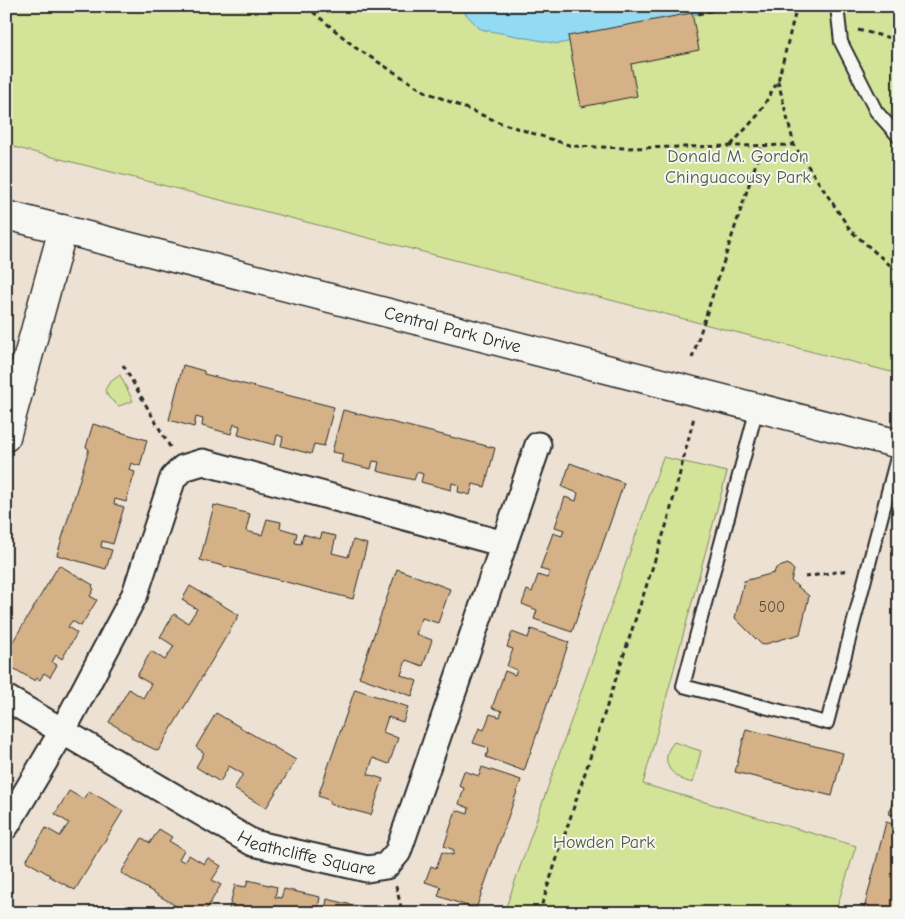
<svg xmlns="http://www.w3.org/2000/svg" width="905" height="919" viewBox="0 0 905 919" font-family="'Comic Neue',sans-serif">
<style>
.built{fill:#e5d3bb}
.green{fill:#d3e498;stroke:#7f8862}
.water{fill:#92dbf3;stroke:#6995a3}
.building{fill:#d4b186;stroke:#2b2b2b}
.lines{fill:none;stroke-linecap:round;stroke-linejoin:round}
.lane-casing{stroke:#2b2b2b;stroke-width:16}
.street-casing{stroke:#2b2b2b;stroke-width:29}
.secondary-casing{stroke:#2b2b2b;stroke-width:31}
.path{stroke:#2b2b2b;stroke-width:3;stroke-dasharray:5 4;stroke-linecap:butt}
.lane{stroke:#f6f6f2;stroke-width:12}
.street{stroke:#f6f6f2;stroke-width:25}
.secondary{stroke:#f6f6f2;stroke-width:28}
.labels{text-anchor:middle;dominant-baseline:central;stroke-width:4;stroke-linejoin:round;paint-order:stroke}
.number-label{font-size:15px;fill:#554c42}
.park-label{font-size:18px;fill:#555946;stroke:#f6f6f2}
.street-label{font-size:18px;fill:#2b2b2b;stroke:#f6f6f2}
</style>
<rect width="100%" height="100%" fill="#ece1d2"/>
<filter id="ink" filterUnits="userSpaceOnUse"><feTurbulence type="fractalNoise" baseFrequency=".02" numOctaves="2"/><feDisplacementMap in="SourceGraphic" scale="10" xChannelSelector="R" yChannelSelector="G"/><feConvolveMatrix kernelMatrix="1 2 1 2 8 2 1 2 1" color-interpolation-filters="sRGB"/></filter>
<g filter="url(#ink)">
<path class="built" d="M 6,902 L 53,913 L 6,913 Z"/>
<g class="green">
<path d="M 6,6 L 899,6 L 899,374 L 6,145 Z"/>
<path d="M 120,375 L 133,401 L 119,406 L 109,398 L 105,390 L 109,383 Z"/>
<path d="M 663,457 L 727,472 L 643,784 L 856,846 L 835,913 L 504,913 Z"/>
<path d="M 674,742 L 701,751 L 693,783 C 672,779 657,761 674,742 Z"/>
</g>
<path class="water" d="M 458,6 L 708,6 L 698,14 L 558,44 L 480,29 Z"/>
<g class="building">
<path d="M 692,13 L 699,50 L 631,64 L 637,96 L 581,107 L 568,36 Z"/>
<path d="M 183,365 L 204,371 L 204,374 L 334,407 L 324,446 L 314,444 L 311,454 L 281,446 L 283,437 L 277,435 L 275,445 L 238,435 L 240,426 L 234,424 L 231,434 L 202,426 L 203,419 L 196,417 L 194,427 L 169,420 Z"/>
<path d="M 343,410 L 495,448 L 485,487 L 473,484 L 470,495 L 458,492 L 459,485 L 452,483 L 451,490 L 421,482 L 423,474 L 417,472 L 414,480 L 377,471 L 379,462 L 373,461 L 371,469 L 341,462 L 343,454 L 332,452 Z"/>
<path d="M 93,424 L 147,440 L 140,466 L 131,463 L 129,470 L 135,472 L 126,502 L 115,499 L 114,504 L 124,507 L 113,544 L 102,541 L 101,547 L 112,550 L 106,569 L 57,555 L 89,449 L 86,447 Z"/>
<path d="M 570,463 L 624,483 L 572,632 L 534,619 L 537,610 L 522,604 L 527,590 L 532,592 L 538,575 L 547,578 L 550,572 L 540,569 L 553,533 L 562,536 L 564,530 L 555,527 L 565,497 L 576,501 L 578,493 L 562,487 Z"/>
<path d="M 214,505 L 250,514 L 246,531 L 262,535 L 267,519 L 281,522 L 280,528 L 297,533 L 295,543 L 301,544 L 303,534 L 320,539 L 322,533 L 336,536 L 332,553 L 348,557 L 353,540 L 367,544 L 353,599 L 200,560 Z"/>
<path d="M 788,564 L 794,570 L 791,581 L 809,596 L 800,634 L 762,645 L 735,618 L 744,581 L 774,573 L 776,568 Z"/>
<path d="M 59,565 L 93,585 L 92,587 L 94,589 L 90,596 L 97,600 L 81,626 L 72,621 L 68,627 L 77,633 L 62,659 L 56,655 L 52,662 L 57,665 L 50,677 L 44,673 L 40,680 L 37,678 L 35,681 L 6,664 L 6,653 Z"/>
<path d="M 397,569 L 450,589 L 438,623 L 422,618 L 416,634 L 432,640 L 423,666 L 406,660 L 401,675 L 417,681 L 412,696 L 359,677 Z"/>
<path d="M 190,586 L 239,615 L 158,751 L 131,738 L 132,736 L 109,722 L 129,689 L 143,698 L 151,684 L 137,676 L 151,651 L 165,660 L 174,646 L 160,637 L 174,614 L 188,623 L 197,609 L 182,600 Z"/>
<path d="M 531,629 L 569,642 L 524,771 L 486,757 L 489,748 L 473,743 L 479,728 L 484,730 L 490,714 L 500,717 L 502,711 L 492,708 L 505,671 L 515,675 L 517,670 L 507,666 L 513,649 L 507,647 L 512,632 L 528,638 Z"/>
<path d="M 355,689 L 408,707 L 403,722 L 388,717 L 383,732 L 398,738 L 389,764 L 373,758 L 368,774 L 383,779 L 371,815 L 329,804 L 331,801 L 318,796 Z"/>
<path d="M 216,713 L 296,760 L 266,808 L 234,789 L 243,774 L 229,766 L 220,782 L 196,767 L 204,753 L 196,747 Z"/>
<path d="M 746,729 L 843,753 L 832,796 L 735,772 Z"/>
<path d="M 482,767 L 521,780 L 476,909 L 438,896 L 441,887 L 425,882 L 431,866 L 436,868 L 442,852 L 453,855 L 454,850 L 444,846 L 456,810 L 468,814 L 469,808 L 459,804 L 464,788 L 459,786 L 464,771 L 479,776 Z"/>
<path d="M 899,777 L 899,816 L 889,814 Z"/>
<path d="M 69,791 L 83,799 L 89,791 L 123,811 L 75,890 L 49,876 L 50,875 L 26,861 L 46,828 L 60,836 L 69,823 L 55,814 Z"/>
<path d="M 886,822 L 899,826 L 899,913 L 863,913 Z"/>
<path d="M 159,829 L 172,837 L 169,841 L 184,850 L 179,859 L 184,862 L 189,855 L 204,864 L 208,858 L 221,866 L 212,880 L 221,885 L 204,913 L 188,913 L 121,873 L 142,838 L 150,843 Z"/>
<path d="M 248,880 L 277,887 L 275,897 L 281,898 L 284,889 L 320,897 L 318,908 L 325,910 L 327,899 L 357,906 L 355,913 L 228,913 L 235,885 L 246,887 Z"/>
</g>
<g class="lines">
<defs>
<g id="lane">
<path d="M 837,6 L 841,42 L 876,111 L 899,137"/>
<path d="M 757,408 L 683,686 L 827,723 L 899,450"/>
</g>
<g id="street">
<path id="s1" d="M 6,698 L 253,843 L 367,869 L 386,866 L 398,852 L 538,445"/>
<path d="M 6,826 L 62,732 L 135,594 L 173,478 L 183,468 L 203,462 L 504,544"/>
</g>
<g id="secondary">
<path id="s2" d="M 6,215 L 899,444"/>
<path d="M 6,437 L 63,229"/>
</g>
</defs>
<use href="#lane" class="lane-casing"/>
<use href="#street" class="street-casing"/>
<use href="#secondary" class="secondary-casing"/>
<g class="path">
<path d="M 306,6 L 356,48 L 424,91 L 501,123 L 572,146 L 626,148 L 794,145"/>
<path d="M 698,14 L 730,6"/>
<path d="M 858,30 L 899,40"/>
<path d="M 778,81 L 794,145 L 851,231 L 899,273"/>
<path d="M 731,145 L 758,115 L 778,81 L 797,6"/>
<path d="M 692,358 L 762,145"/>
<path d="M 123,365 L 170,447"/>
<path d="M 805,577 L 848,570"/>
<path d="M 396,886 L 401,907 L 414,913"/>
<path d="M 539,913 L 668,520 L 694,417"/>
</g>
<use href="#lane" class="lane"/>
<use href="#street" class="street"/>
<use href="#secondary" class="secondary"/>
</g>
</g>
<g class="labels">
<g class="number-label">
<text x="772" y="607">500</text>
</g>
<g class="park-label">
<text x="738" y="156">Donald M. Gordon<tspan x="738" dy="21">Chinguacousy Park</tspan></text>
<text x="604" y="842">Howden Park</text>
</g>
<g class="street-label">
<text stroke="none"><textPath href="#s2" startOffset="461">Central Park Drive</textPath></text>
<text stroke="none"><textPath href="#s1" startOffset="341">Heathcliffe Square</textPath></text>
</g>
</g>
<rect width="905" height="919" fill="none" stroke="#f6f6f2" stroke-width="25"/>
<rect x="12" y="12" width="880" height="894" fill="none" stroke="#2b2b2b" stroke-width="2" filter="url(#ink)"/>
</svg>
